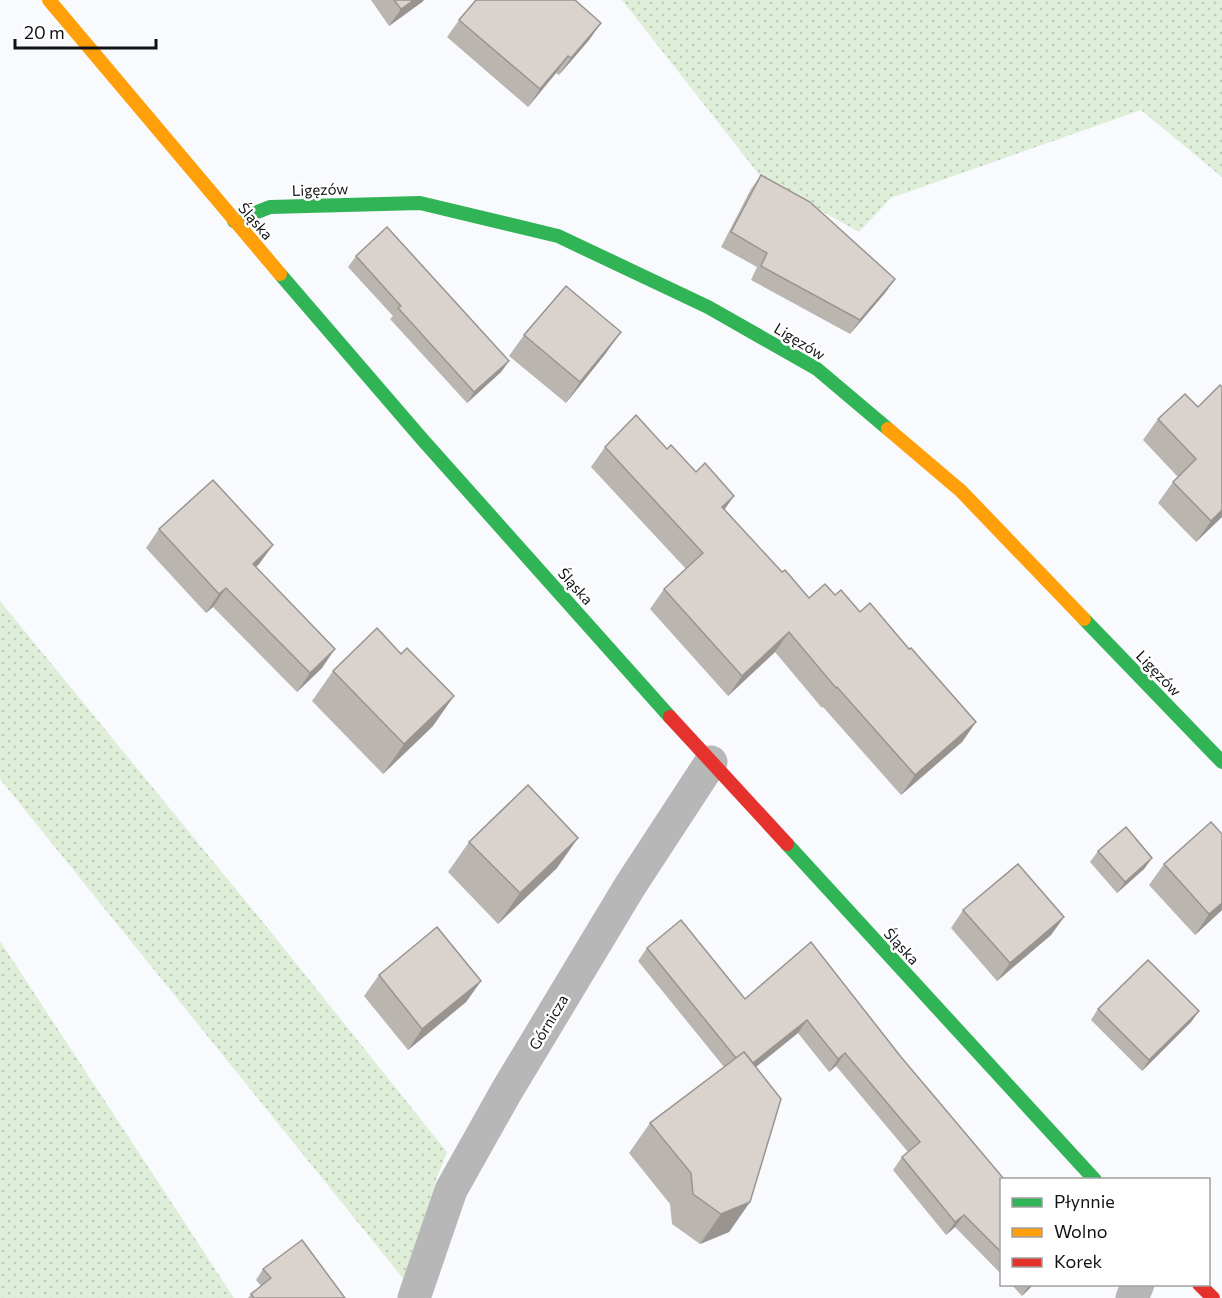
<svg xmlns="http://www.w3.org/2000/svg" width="1222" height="1298" viewBox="0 0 1222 1298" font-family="Commissioner,sans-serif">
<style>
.grass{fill:url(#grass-dots)}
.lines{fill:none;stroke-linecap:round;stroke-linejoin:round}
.street{stroke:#b7b7b7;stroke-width:33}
.fast{stroke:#30b455;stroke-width:14}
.slow{stroke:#ff9f0a;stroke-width:14}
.jam{stroke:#e5322d;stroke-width:14}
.wall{fill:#bbb5b0}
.shaded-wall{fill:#999490}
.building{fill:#dad3cd;stroke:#999490;stroke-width:1.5}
.labels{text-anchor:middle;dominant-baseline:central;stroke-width:5;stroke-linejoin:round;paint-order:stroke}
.street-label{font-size:15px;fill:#111213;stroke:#fff}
</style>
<defs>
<pattern id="grass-dots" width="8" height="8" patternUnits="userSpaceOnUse" patternTransform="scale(1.5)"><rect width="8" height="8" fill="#deeed9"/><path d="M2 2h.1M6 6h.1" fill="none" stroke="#bdcbb9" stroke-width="1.8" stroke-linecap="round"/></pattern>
</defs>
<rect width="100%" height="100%" fill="#f8fafd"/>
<g class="grass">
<path d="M 622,0 L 1222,0 L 1222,177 L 1141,110 L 891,198 L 859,232 L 761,177 Z"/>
<path d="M 0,601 L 266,926 L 447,1152 L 436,1180 L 406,1282 L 0,779 Z"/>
<path d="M 0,941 L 234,1298 L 0,1298 Z"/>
</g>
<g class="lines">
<g class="street">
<path d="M 414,1298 L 451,1190 L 506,1092 L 630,886 L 711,762"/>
<path d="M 1132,1298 L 1138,1284"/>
</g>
<g class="fast">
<path d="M 234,221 L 270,207 L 420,203 L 558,236 L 708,307 L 817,369 L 888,429"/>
<path d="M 280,274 L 422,439 L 670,717"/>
<path d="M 1084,619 L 1222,762"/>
<path d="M 787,844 L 1095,1180"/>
</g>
<g class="slow">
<path d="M 49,0 L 280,274"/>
<path d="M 888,429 L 961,491 L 1084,619"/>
</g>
<g class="jam">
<path d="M 670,717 L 787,844"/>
<path d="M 1199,1284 L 1213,1298"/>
</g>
</g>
<g class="wall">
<path d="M 371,0 L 424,0 L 422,2 L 389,26 Z"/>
<path d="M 459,20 L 601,23 L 589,40 L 559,75 L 556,73 L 528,107 L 447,37 Z"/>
<path d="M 761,175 L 895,279 L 885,293 L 850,334 L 751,280 L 757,267 L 721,247 L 751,189 Z"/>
<path d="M 356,256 L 509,361 L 501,372 L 467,403 L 390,319 L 393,316 L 348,267 Z"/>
<path d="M 524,335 L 606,353 L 566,403 L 509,356 Z"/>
<path d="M 1222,387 L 1222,517 L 1196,542 L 1158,503 L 1173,482 L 1178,477 L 1143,440 L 1158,419 L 1198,407 Z"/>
<path d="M 605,447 L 725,510 L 782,572 L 809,598 L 835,595 L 860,612 L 909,649 L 976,722 L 962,742 L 901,795 L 823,707 L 822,708 L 775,652 L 728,696 L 650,609 L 664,589 L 686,569 L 591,467 Z"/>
<path d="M 159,529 L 273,545 L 259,564 L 256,567 L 322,668 L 297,692 L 213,607 L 206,613 L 146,548 Z"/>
<path d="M 333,671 L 433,726 L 383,774 L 312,701 Z"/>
<path d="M 469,842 L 557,868 L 498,924 L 448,872 Z"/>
<path d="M 1098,851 L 1152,858 L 1144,869 L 1117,893 L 1090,862 Z"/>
<path d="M 1164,864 L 1222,910 L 1195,935 L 1149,885 Z"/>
<path d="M 963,910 L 1064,917 L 1051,935 L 997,981 L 951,928 Z"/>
<path d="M 811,942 L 901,1057 L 1002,1179 L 1002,1275 L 955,1227 L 946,1235 L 893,1170 L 902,1157 L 908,1152 L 836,1066 L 829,1072 L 798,1033 L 756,1067 L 750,1202 L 729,1232 L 700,1244 L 672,1224 L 670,1204 L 629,1153 L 650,1123 L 724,1067 L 638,961 L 647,948 L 745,999 Z"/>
<path d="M 379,975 L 481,981 L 466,1002 L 408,1050 L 364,996 Z"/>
<path d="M 1098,1009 L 1199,1011 L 1191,1022 L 1142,1071 L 1091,1020 Z"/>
<path d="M 263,1269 L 345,1298 L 248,1298 L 251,1294 L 261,1286 L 256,1280 Z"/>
<path d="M 1011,1284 L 1034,1284 L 1022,1296 Z"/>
</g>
<g class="shaded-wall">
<path d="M 414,0 L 424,0 L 422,2 L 389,26 L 401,9 Z"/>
<path d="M 601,23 L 589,40 L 559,75 L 571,58 Z"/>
<path d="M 568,56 L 556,73 L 528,107 L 540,89 Z"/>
<path d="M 895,279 L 885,293 L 850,334 L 860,320 Z"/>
<path d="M 621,332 L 606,353 L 566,403 L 580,382 Z"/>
<path d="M 509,361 L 501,372 L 467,403 L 474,392 Z"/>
<path d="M 734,496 L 720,516 L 722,507 Z"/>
<path d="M 1222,510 L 1222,517 L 1196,542 L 1211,521 Z"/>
<path d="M 273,545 L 259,564 L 239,583 L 253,564 Z"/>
<path d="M 226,588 L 213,607 L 206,613 L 219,594 Z"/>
<path d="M 789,632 L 775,652 L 728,696 L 742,676 Z"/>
<path d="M 335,649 L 322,668 L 297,692 L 310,673 Z"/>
<path d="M 454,696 L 433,726 L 383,774 L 404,744 Z"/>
<path d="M 976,722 L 962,742 L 901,795 L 915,775 Z"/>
<path d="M 578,838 L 557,868 L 498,924 L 520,893 Z"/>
<path d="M 1152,858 L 1144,869 L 1117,893 L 1125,882 Z"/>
<path d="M 1222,903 L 1222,910 L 1195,935 L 1209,914 Z"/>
<path d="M 1064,917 L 1051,935 L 997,981 L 1010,963 Z"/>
<path d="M 481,981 L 466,1002 L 408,1050 L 422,1029 Z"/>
<path d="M 1199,1011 L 1191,1022 L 1142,1071 L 1149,1060 Z"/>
<path d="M 807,1020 L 798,1033 L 737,1082 L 746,1069 Z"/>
<path d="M 845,1053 L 836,1066 L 829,1072 L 838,1059 Z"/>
<path d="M 750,1202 L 729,1232 L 700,1244 L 721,1214 Z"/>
<path d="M 964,1215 L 955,1227 L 946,1235 L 955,1222 Z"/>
<path d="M 1030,1284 L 1034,1284 L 1022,1296 Z"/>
</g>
<g class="building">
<path d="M 394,0 L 414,0 L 401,9 Z"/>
<path d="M 476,0 L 575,0 L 601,23 L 571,58 L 568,56 L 540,89 L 459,20 Z"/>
<path d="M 761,175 L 810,202 L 895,279 L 860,320 L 761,266 L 767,253 L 731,232 Z"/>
<path d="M 387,227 L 509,361 L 474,392 L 398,308 L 401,306 L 356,256 Z"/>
<path d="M 566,286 L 621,332 L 580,382 L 524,335 Z"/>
<path d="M 1220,385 L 1222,387 L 1222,510 L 1211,521 L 1173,482 L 1196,459 L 1158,419 L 1185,394 L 1198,407 Z"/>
<path d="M 636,415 L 667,449 L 671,445 L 696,472 L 705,463 L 734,496 L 722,507 L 782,572 L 785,570 L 809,598 L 825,584 L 835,595 L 841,590 L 860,612 L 870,603 L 909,649 L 911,648 L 976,722 L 915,775 L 837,687 L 836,688 L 789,632 L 742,676 L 664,589 L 703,553 L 605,447 Z"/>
<path d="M 213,480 L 273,545 L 253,564 L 335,649 L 310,673 L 226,588 L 219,594 L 159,529 Z"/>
<path d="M 377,628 L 401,654 L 407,648 L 454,696 L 404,744 L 333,671 Z"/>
<path d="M 528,785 L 578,838 L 520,893 L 469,842 Z"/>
<path d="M 1211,822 L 1222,834 L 1222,903 L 1209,914 L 1164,864 Z"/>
<path d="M 1126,827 L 1152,858 L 1125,882 L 1098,851 Z"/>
<path d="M 1018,864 L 1064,917 L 1010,963 L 963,910 Z"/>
<path d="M 681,920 L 745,999 L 811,942 L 901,1057 L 1004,1179 L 1002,1179 L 1002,1253 L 964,1215 L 955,1222 L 902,1157 L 920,1142 L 845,1053 L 838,1059 L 807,1020 L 753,1063 L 744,1052 L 736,1058 L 647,948 Z"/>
<path d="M 437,927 L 481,981 L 422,1029 L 379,975 Z"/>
<path d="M 1148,960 L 1199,1011 L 1149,1060 L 1098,1009 Z"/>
<path d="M 744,1052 L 781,1099 L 750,1202 L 721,1214 L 693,1194 L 691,1173 L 650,1123 Z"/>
<path d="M 302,1240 L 345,1298 L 254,1298 L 251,1294 L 271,1278 L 263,1269 Z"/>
</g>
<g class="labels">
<g class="street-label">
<text transform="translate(320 189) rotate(-2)">Ligęzów</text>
<text transform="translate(256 221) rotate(49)">Śląska</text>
<text transform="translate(800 341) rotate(31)">Ligęzów</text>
<text transform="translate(576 586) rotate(48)">Śląska</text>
<text transform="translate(1159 673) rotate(46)">Ligęzów</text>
<text transform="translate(902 946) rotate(47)">Śląska</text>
<text transform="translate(548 1022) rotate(-59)">Górnicza</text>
</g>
</g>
<rect x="1000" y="1178" width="210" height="108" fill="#ffffff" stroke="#a0a0a1" stroke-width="1.5"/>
<rect x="1012" y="1198" width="30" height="9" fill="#30b455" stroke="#a0a0a1" stroke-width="1.5"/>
<text x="1054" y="1208" font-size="18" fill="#111213">Płynnie</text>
<rect x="1012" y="1228" width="30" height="9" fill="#ff9f0a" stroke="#a0a0a1" stroke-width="1.5"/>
<text x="1054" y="1238" font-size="18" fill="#111213">Wolno</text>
<rect x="1012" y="1258" width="30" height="9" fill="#e5322d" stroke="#a0a0a1" stroke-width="1.5"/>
<text x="1054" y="1268" font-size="18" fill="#111213">Korek</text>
<path d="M15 39v9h141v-9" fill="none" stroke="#111213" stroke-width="3"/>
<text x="24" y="39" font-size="18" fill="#111213" stroke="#ffffff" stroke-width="4.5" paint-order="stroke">20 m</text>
</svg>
